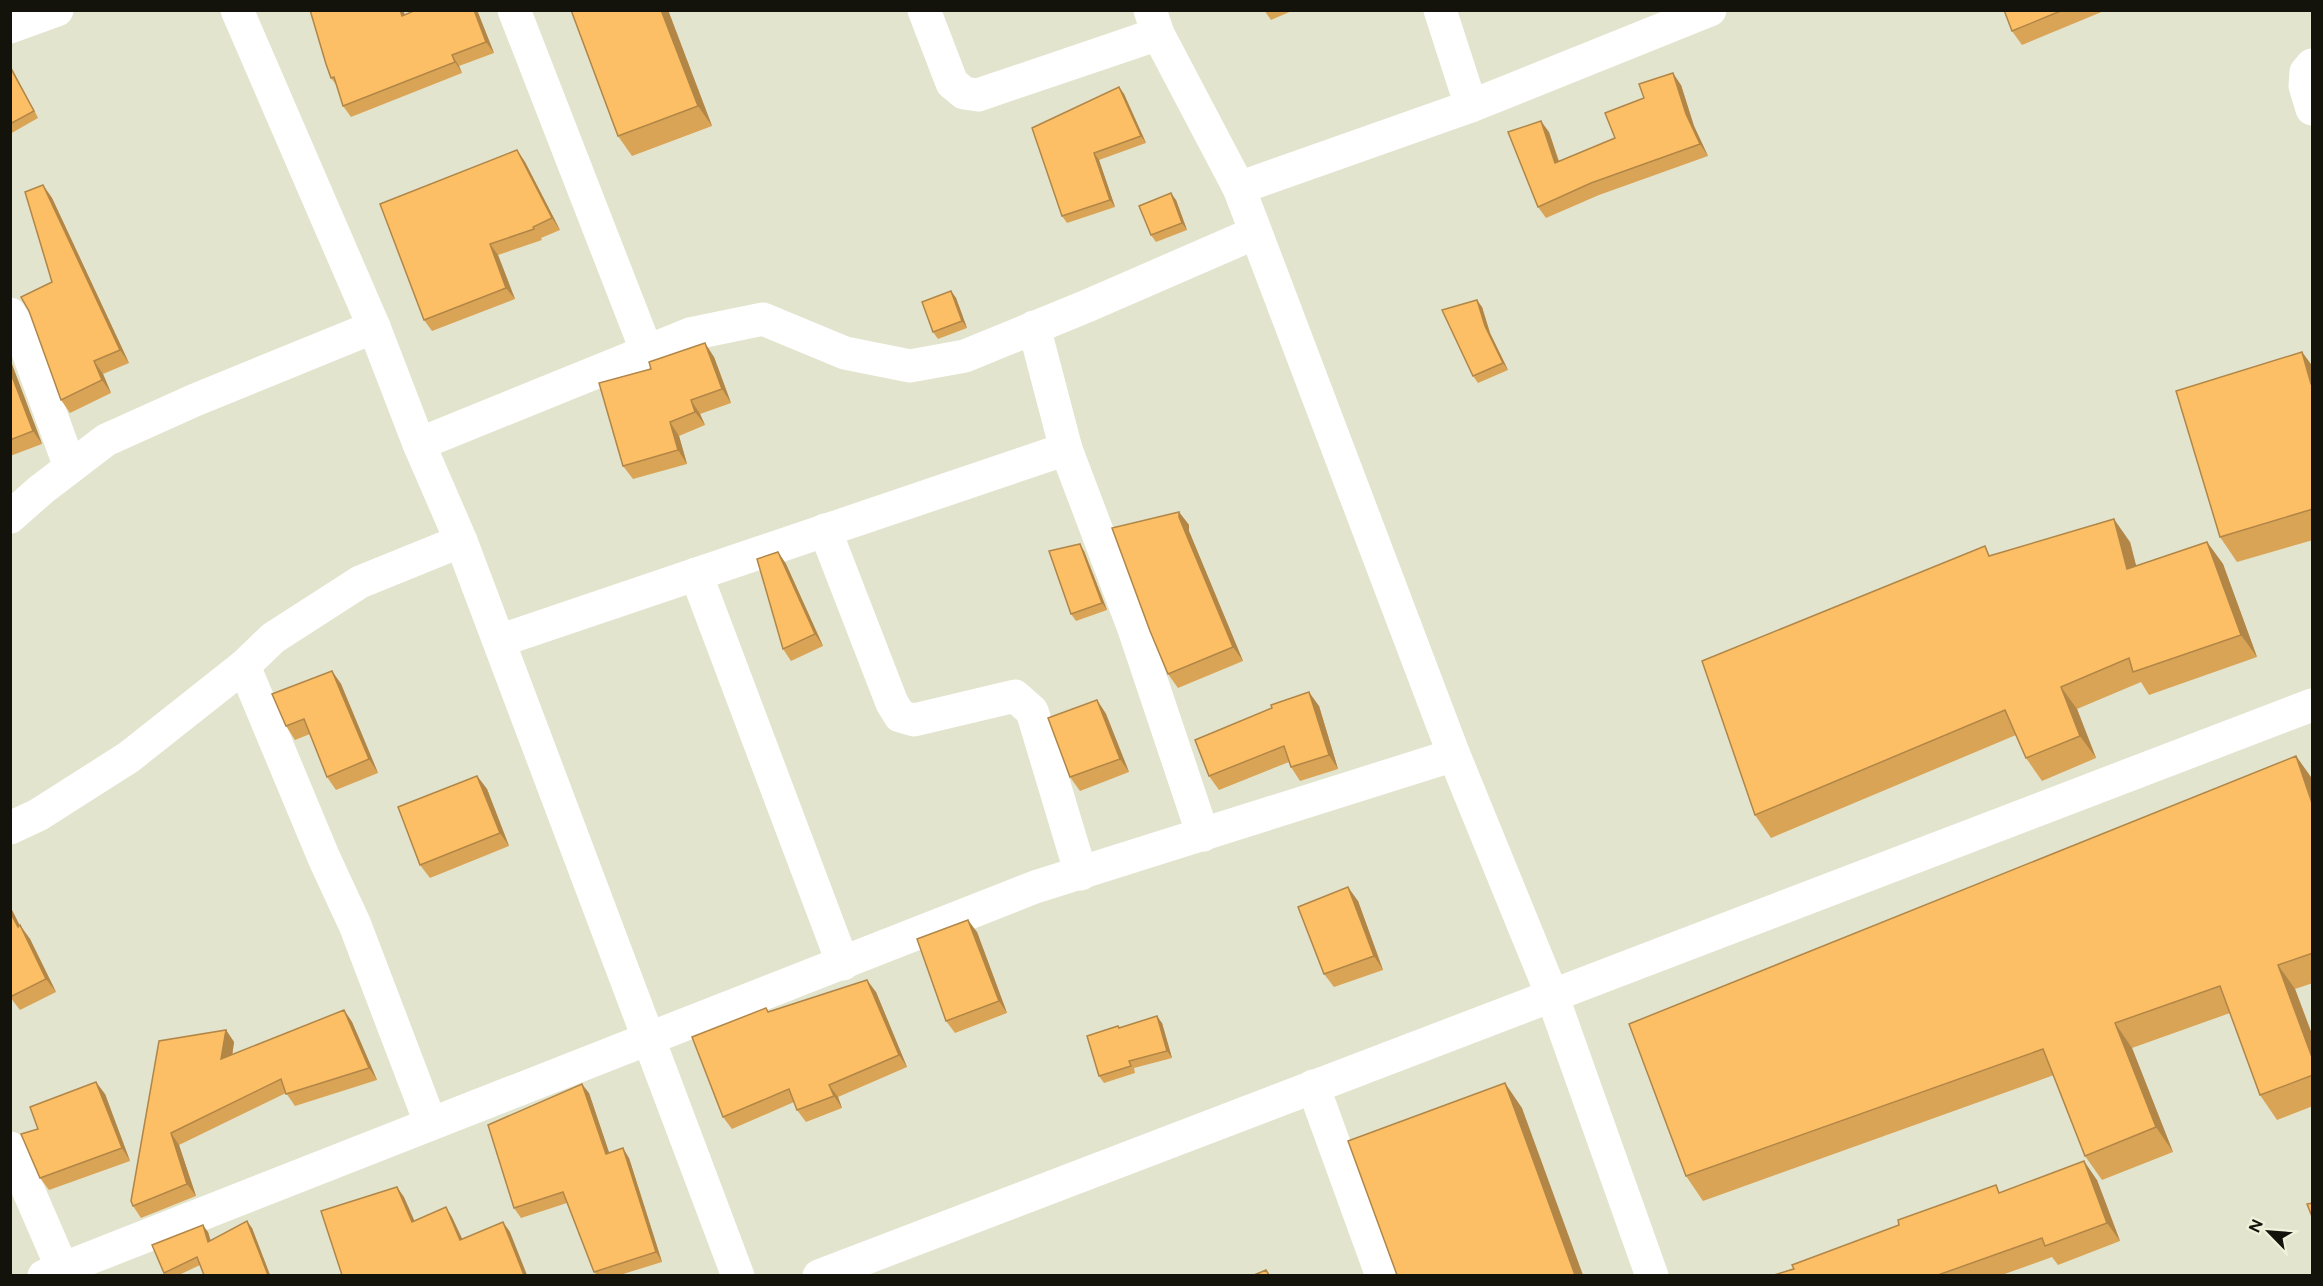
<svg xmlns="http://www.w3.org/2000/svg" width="2323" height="1286" viewBox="0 0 2323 1286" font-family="Figtree,sans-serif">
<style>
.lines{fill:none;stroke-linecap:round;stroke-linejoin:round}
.minor{stroke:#fff;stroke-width:33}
.wall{fill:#daa457}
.shaded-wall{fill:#b18647}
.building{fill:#fdbf65;stroke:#b18647;stroke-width:1.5}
</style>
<rect width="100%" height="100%" fill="#e3e4cd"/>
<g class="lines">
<g class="minor">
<path d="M 237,10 L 374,327 L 419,444 L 461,541 L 738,1276"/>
<path d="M 514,10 L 647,352"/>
<path d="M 924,10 L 952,83 L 964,93 L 978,95 L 1158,34"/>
<path d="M 1150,10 L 1158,34 L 1239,188 L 1454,755 L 1552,995 L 1652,1276"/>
<path d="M 1440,10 L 1471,106"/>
<path d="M 10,27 L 57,10"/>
<path d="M 2312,65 L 2306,72 L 2305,86 L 2312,109"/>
<path d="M 1239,188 L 1471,106 L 1710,10"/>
<path d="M 10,314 L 20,330 L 70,467"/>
<path d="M 1034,327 L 1066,449 L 1134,629 L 1203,835"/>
<path d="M 419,444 L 690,334 L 763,319 L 845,353 L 910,366 L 965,356 L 1087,306 L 1255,233"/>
<path d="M 10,517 L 42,489 L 106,440 L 195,400 L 374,327"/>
<path d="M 825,530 L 892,703 L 900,716 L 914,720 L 1015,696 L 1032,711 L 1081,874"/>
<path d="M 696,574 L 843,964"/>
<path d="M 499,641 L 1066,449"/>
<path d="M 244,666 L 324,858 L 355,925 L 430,1122"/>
<path d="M 10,828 L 38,815 L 129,757 L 244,666 L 273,638 L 360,582 L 461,541"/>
<path d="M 1313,1086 L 1382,1276"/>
<path d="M 10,1148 L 62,1268"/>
<path d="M 44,1276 L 1035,887 L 1454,755"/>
<path d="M 819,1276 L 2312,705"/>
</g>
</g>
<g class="wall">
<path d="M 310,10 L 403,10 L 405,15 L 416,10 L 477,10 L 494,53 L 459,66 L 462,73 L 351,117 L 343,106 L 337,86 L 331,78 Z"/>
<path d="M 571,10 L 668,10 L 712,126 L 632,156 L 618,136 Z"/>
<path d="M 1264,10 L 1294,10 L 1271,20 Z"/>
<path d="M 2004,10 L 2104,10 L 2104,11 L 2022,45 L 2012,31 Z"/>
<path d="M 10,65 L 38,118 L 10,134 Z"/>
<path d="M 1681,85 L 1694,126 L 1708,156 L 1599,195 L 1546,218 L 1538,207 L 1549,132 L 1559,161 L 1615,138 Z"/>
<path d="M 1119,87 L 1124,94 L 1146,143 L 1099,160 L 1115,207 L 1067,223 L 1062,216 Z"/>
<path d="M 517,150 L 525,162 L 560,230 L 541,238 L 542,240 L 498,255 L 515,299 L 432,331 L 424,320 Z"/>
<path d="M 43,185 L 52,198 L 129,363 L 103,374 L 111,393 L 70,413 L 61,400 Z"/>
<path d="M 1176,200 L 1187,230 L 1156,242 L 1151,235 Z"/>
<path d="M 951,291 L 956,298 L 967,328 L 938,339 L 933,332 Z"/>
<path d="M 1482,307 L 1490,333 L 1508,370 L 1478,383 L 1473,376 Z"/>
<path d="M 2302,352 L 2313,367 L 2313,540 L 2237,562 L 2220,537 Z"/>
<path d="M 714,357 L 731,403 L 700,414 L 705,425 L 679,436 L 687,464 L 633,479 L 623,466 Z"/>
<path d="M 10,359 L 42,444 L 10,456 Z"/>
<path d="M 1179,512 L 1189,525 L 1189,531 L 1243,661 L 1178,688 L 1168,674 Z"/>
<path d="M 2130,542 L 2136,566 L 2207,542 L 2223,564 L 2257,657 L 2149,695 L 2141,682 L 2077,709 L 2096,758 L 2042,781 L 2026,758 L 2016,735 L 1771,838 L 1755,815 L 1992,555 Z"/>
<path d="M 1084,551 L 1107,610 L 1076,621 L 1071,614 Z"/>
<path d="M 778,552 L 786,564 L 823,646 L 791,661 L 783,649 Z"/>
<path d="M 332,671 L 341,684 L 378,773 L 336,790 L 327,777 L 310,734 L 295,740 L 286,726 Z"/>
<path d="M 1097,700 L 1106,714 L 1129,772 L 1080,791 L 1070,777 Z"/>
<path d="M 1319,706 L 1338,769 L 1300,781 L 1291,767 L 1289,762 L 1219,790 L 1209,776 Z"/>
<path d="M 2296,756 L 2313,780 L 2313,983 L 2295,989 L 2313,1037 L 2313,1106 L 2277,1120 L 2260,1095 L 2230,1013 L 2132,1048 L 2173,1152 L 2102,1180 L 2085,1156 L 2054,1075 L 1703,1201 L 1686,1176 Z"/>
<path d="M 477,776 L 487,789 L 509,846 L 430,878 L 420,865 Z"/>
<path d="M 1358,901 L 1383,970 L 1334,987 L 1324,974 Z"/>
<path d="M 10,906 L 20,926 L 30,939 L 56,992 L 20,1010 L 10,997 Z"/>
<path d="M 977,932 L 1007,1013 L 955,1033 L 946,1021 Z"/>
<path d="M 876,992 L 907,1067 L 838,1097 L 842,1108 L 806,1122 L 797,1110 L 794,1102 L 732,1129 L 723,1117 L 769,1012 Z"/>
<path d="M 344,1010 L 352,1022 L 377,1080 L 295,1106 L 286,1093 L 179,1145 L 196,1196 L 141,1218 L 133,1206 L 226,1030 L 234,1042 L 232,1055 Z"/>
<path d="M 1162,1023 L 1172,1058 L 1134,1068 L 1135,1073 L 1104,1083 L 1099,1076 L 1120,1028 Z"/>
<path d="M 589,1093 L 609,1153 L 629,1158 L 662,1262 L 620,1275 L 597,1275 L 594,1272 L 567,1203 L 521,1218 L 514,1208 Z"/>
<path d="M 105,1094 L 130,1161 L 49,1190 L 40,1178 L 38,1129 Z"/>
<path d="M 2097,1180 L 2120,1241 L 2058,1265 L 2052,1257 L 2002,1275 L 1774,1275 L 2001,1193 Z"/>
<path d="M 252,1228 L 270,1275 L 204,1275 L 200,1265 L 179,1275 L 165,1275 L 164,1273 L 208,1232 L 210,1240 Z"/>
</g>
<g class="shaded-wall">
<path d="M 400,10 L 403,10 L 409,26 L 402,16 Z"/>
<path d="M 474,10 L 477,10 L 494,53 L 486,42 Z"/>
<path d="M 661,10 L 668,10 L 712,126 L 698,106 Z"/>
<path d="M 452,55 L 459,66 L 462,73 L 455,62 Z"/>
<path d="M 10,65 L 38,118 L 34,111 L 10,67 Z"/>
<path d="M 1673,73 L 1681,85 L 1694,126 L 1708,156 L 1700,144 L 1686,114 Z"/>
<path d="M 1119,87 L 1124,94 L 1146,143 L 1141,136 Z"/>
<path d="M 1541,121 L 1549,132 L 1563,175 L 1555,163 Z"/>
<path d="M 517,150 L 525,162 L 560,230 L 552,218 Z"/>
<path d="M 1094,153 L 1099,160 L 1115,207 L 1110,200 Z"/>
<path d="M 43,185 L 52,198 L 129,363 L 120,350 Z"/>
<path d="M 1171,193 L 1176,200 L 1187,230 L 1182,223 Z"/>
<path d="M 490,244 L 498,255 L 515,299 L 506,288 Z"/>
<path d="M 951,291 L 956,298 L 967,328 L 962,321 Z"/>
<path d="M 1477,300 L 1482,307 L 1490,333 L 1508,370 L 1503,363 L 1485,326 Z"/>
<path d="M 705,343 L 714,357 L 731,403 L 722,389 Z"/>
<path d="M 2302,352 L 2313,367 L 2313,386 L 2311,384 Z"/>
<path d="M 10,359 L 42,444 L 33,431 L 10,371 Z"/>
<path d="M 94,361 L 103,374 L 111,393 L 102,380 Z"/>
<path d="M 691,400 L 700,414 L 705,425 L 695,412 Z"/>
<path d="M 670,422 L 679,436 L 687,464 L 678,450 Z"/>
<path d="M 1179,512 L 1189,525 L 1189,531 L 1243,661 L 1233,647 L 1179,517 Z"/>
<path d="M 2114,519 L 2130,542 L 2143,592 L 2127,569 Z"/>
<path d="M 2207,542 L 2223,564 L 2257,657 L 2241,635 Z"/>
<path d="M 1080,544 L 1084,551 L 1107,610 L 1102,603 Z"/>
<path d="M 778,552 L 786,564 L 823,646 L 815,634 Z"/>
<path d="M 332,671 L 341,684 L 378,773 L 369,759 Z"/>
<path d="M 2061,687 L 2077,709 L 2096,758 L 2080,736 Z"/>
<path d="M 1309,692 L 1319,706 L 1338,769 L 1329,755 Z"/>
<path d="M 1097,700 L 1106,714 L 1129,772 L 1120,759 Z"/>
<path d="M 2296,756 L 2313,780 L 2313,806 Z"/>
<path d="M 477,776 L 487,789 L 509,846 L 500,833 Z"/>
<path d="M 1348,887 L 1358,901 L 1383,970 L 1374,956 Z"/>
<path d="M 10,906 L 27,940 L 18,927 L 10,912 Z"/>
<path d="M 968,920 L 977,932 L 1007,1013 L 999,1001 Z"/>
<path d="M 20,925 L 30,939 L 56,992 L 46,979 Z"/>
<path d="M 2278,965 L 2295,989 L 2313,1037 L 2313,1060 Z"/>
<path d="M 867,980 L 876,992 L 907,1067 L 899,1055 Z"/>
<path d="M 344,1010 L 352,1022 L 377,1080 L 369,1068 Z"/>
<path d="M 1157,1016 L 1162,1023 L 1172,1058 L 1167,1051 Z"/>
<path d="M 2115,1023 L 2132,1048 L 2173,1152 L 2156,1127 Z"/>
<path d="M 226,1030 L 234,1042 L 230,1071 L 221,1059 Z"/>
<path d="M 96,1082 L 105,1094 L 130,1161 L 122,1148 Z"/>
<path d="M 1505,1083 L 1522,1108 L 1583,1275 L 1575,1275 Z"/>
<path d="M 582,1084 L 589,1093 L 613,1164 L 606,1154 Z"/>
<path d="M 829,1085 L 838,1097 L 842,1108 L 834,1096 Z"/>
<path d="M 171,1133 L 179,1145 L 196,1196 L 187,1184 Z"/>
<path d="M 623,1148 L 629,1158 L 662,1262 L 656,1252 Z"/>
<path d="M 2084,1161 L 2097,1180 L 2120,1241 L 2107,1223 Z"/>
<path d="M 397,1187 L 404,1197 L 419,1231 L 412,1222 Z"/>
<path d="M 446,1207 L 452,1217 L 467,1249 L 460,1240 Z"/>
<path d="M 247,1221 L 252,1228 L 270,1275 L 268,1275 Z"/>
<path d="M 503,1222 L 510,1232 L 527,1275 L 524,1275 Z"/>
<path d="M 203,1225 L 208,1232 L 213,1248 L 208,1242 Z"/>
</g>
<g class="building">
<path d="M 310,10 L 400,10 L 402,16 L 416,10 L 474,10 L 486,42 L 452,55 L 455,62 L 343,106 L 334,77 L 331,78 L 326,64 Z"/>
<path d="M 571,10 L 661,10 L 698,106 L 618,136 Z"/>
<path d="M 2004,10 L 2063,10 L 2012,31 Z"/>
<path d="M 10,67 L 34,111 L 10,124 Z"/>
<path d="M 1673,73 L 1686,114 L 1700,144 L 1591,183 L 1538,207 L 1508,132 L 1541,121 L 1555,163 L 1615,138 L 1605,113 L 1644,98 L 1639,84 Z"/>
<path d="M 1119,87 L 1141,136 L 1094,153 L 1110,200 L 1062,216 L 1032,128 Z"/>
<path d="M 517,150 L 552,218 L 533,227 L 534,229 L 490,244 L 506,288 L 424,320 L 380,204 Z"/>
<path d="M 43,185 L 120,350 L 94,361 L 102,380 L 61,400 L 29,311 L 21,297 L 52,282 L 25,192 Z"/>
<path d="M 1171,193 L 1182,223 L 1151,235 L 1139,206 Z"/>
<path d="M 951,291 L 962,321 L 933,332 L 922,302 Z"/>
<path d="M 1477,300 L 1485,326 L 1503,363 L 1473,376 L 1442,310 Z"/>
<path d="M 705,343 L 722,389 L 691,400 L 695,412 L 670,422 L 678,450 L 623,466 L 599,383 L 651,369 L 649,362 Z"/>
<path d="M 2302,352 L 2311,384 L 2313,384 L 2313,509 L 2220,537 L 2176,391 Z"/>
<path d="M 10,371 L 33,431 L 10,440 Z"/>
<path d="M 1179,512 L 1179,517 L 1233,647 L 1168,674 L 1150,631 L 1112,528 Z"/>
<path d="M 2114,519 L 2127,569 L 2207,542 L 2241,635 L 2133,672 L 2129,658 L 2061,687 L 2080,736 L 2026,758 L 2005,710 L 1755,815 L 1702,661 L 1985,546 L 1989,556 Z"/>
<path d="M 1080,544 L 1102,603 L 1071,614 L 1049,551 Z"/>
<path d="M 778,552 L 815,634 L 783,649 L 757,559 Z"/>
<path d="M 332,671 L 369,759 L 327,777 L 304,719 L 286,726 L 272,694 Z"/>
<path d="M 1309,692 L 1329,755 L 1291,767 L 1284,746 L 1209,776 L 1195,740 L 1272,708 L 1271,705 Z"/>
<path d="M 1097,700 L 1120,759 L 1070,777 L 1048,718 Z"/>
<path d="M 2296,756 L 2313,806 L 2313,953 L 2278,965 L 2313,1060 L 2313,1075 L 2260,1095 L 2220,986 L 2115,1023 L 2156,1127 L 2085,1156 L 2043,1049 L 1686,1176 L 1629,1024 Z"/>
<path d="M 477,776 L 500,833 L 420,865 L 398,807 Z"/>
<path d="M 1348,887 L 1374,956 L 1324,974 L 1298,907 Z"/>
<path d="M 10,912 L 18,927 L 20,925 L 46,979 L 10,997 Z"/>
<path d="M 968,920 L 999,1001 L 946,1021 L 917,939 Z"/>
<path d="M 867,980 L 899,1055 L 829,1085 L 834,1096 L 797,1110 L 789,1089 L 723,1117 L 692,1037 L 766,1008 L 768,1012 Z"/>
<path d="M 344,1010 L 369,1068 L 286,1094 L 281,1079 L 171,1133 L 187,1184 L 133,1206 L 131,1201 L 159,1041 L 226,1030 L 221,1059 Z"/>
<path d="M 1157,1016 L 1167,1051 L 1129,1061 L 1131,1066 L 1099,1076 L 1087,1036 L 1118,1026 L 1119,1028 Z"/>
<path d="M 96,1082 L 122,1148 L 40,1178 L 21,1134 L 38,1129 L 30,1107 Z"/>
<path d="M 1505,1083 L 1575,1275 L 1397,1275 L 1348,1141 Z"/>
<path d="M 582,1084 L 606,1154 L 623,1148 L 656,1252 L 594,1272 L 563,1192 L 514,1208 L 488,1125 Z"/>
<path d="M 2084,1161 L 2107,1223 L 2045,1246 L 2042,1238 L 1938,1275 L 1774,1275 L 1794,1269 L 1792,1265 L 1899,1225 L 1898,1220 L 1996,1185 L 1999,1193 Z"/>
<path d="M 397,1187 L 412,1222 L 446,1207 L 460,1240 L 503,1222 L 524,1275 L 342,1275 L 321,1211 Z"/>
<path d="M 2313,1203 L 2313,1219 L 2307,1204 Z"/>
<path d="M 247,1221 L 268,1275 L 204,1275 L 197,1257 L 164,1273 L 152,1245 L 203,1225 L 208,1242 Z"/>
<path d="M 1266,1270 L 1269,1275 L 1254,1275 Z"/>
</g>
<rect width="2323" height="1286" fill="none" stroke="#13130b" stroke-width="24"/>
<g transform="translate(2269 1232) rotate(295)" stroke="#f0f1da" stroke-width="4.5" paint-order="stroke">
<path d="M0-4.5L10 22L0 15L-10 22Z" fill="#13130b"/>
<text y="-9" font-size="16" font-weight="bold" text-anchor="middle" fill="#13130b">N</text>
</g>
</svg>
